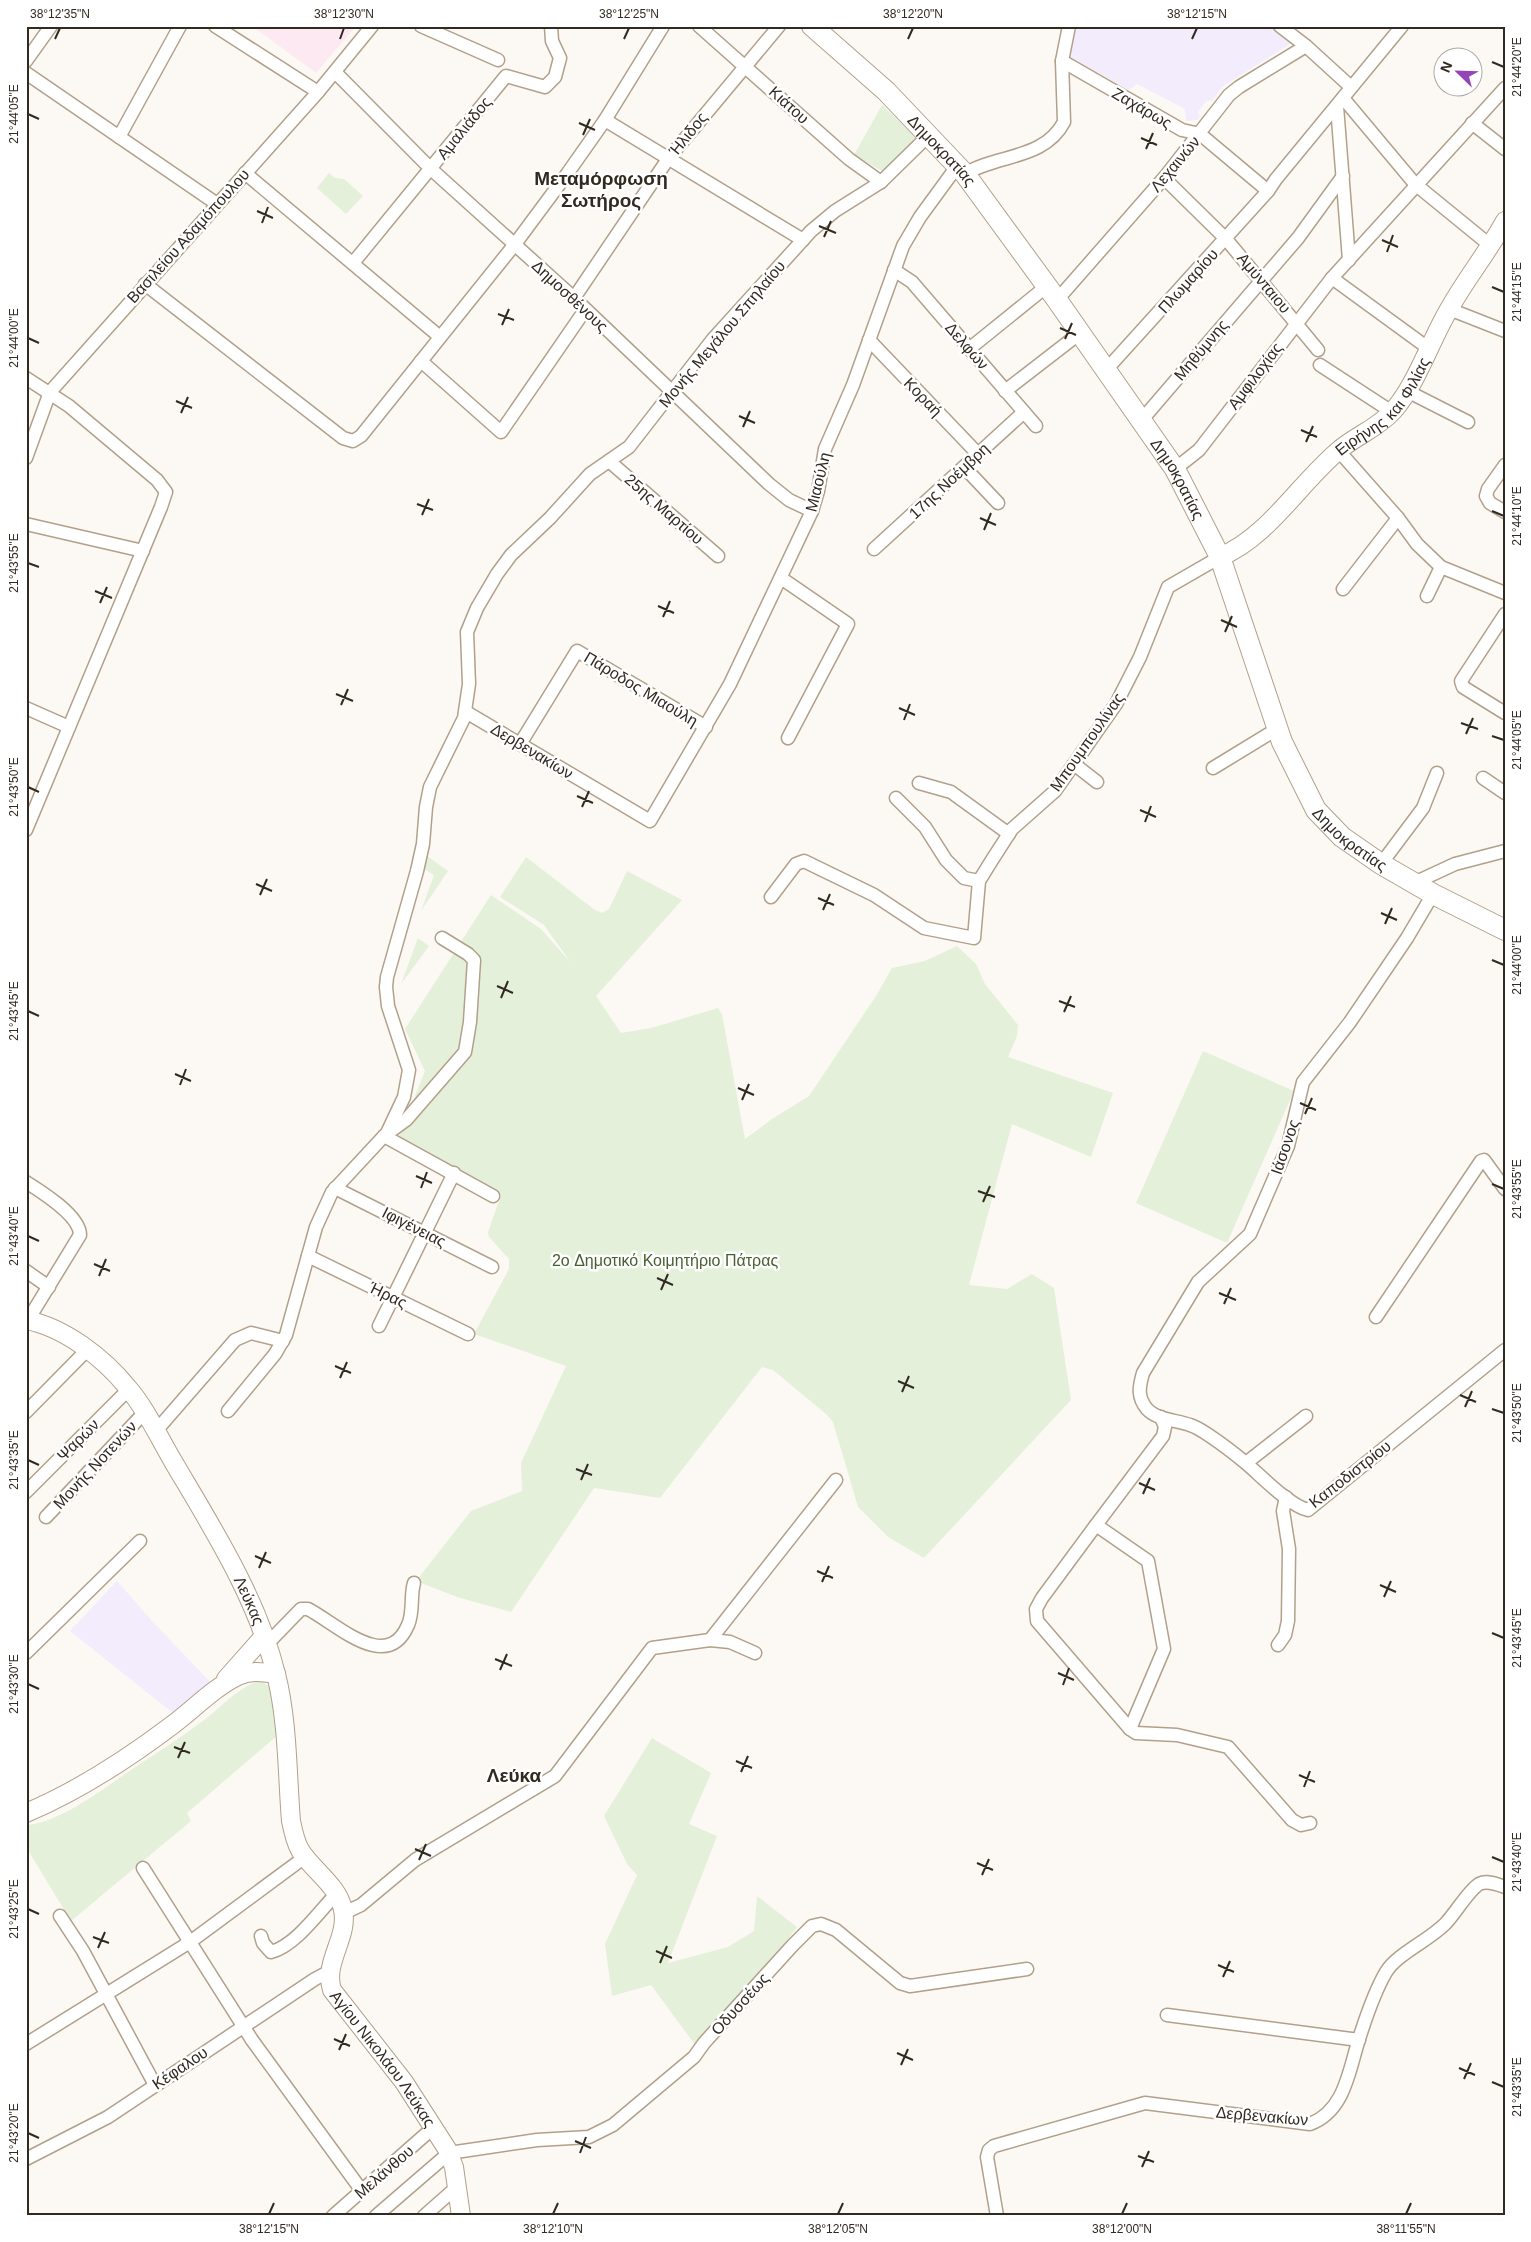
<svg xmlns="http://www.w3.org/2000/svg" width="1531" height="2242" viewBox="0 0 1531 2242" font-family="Arial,sans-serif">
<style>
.commercial{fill:#fde9f1}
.education{fill:#f2ecfd}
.green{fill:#e4f0da}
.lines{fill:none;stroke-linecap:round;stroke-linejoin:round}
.street-casing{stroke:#b2a08a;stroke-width:15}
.secondary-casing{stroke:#b2a08a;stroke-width:20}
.primary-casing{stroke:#b2a08a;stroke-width:22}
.street{stroke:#fff;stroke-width:12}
.secondary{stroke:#fff;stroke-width:18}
.primary{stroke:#fff;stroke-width:20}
.ticks{fill:none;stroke:#312a21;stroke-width:2}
.labels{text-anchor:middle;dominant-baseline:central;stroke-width:5;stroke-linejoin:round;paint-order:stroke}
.street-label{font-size:16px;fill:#312a21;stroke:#fff}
.park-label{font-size:16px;fill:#47602f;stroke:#fff}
.quarter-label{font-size:19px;font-weight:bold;fill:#312a21;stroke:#fff}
.neatline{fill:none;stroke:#312a21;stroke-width:2}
.ticks-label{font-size:12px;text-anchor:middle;fill:#312a21}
</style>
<rect width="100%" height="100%" fill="#fcf9f4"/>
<path class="commercial" d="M 252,26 L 356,26 L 316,73 Z"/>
<g class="education">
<path d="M 1077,26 L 1273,26 L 1291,40 L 1290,44 L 1222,87 L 1212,101 L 1206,101 L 1198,112 L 1200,117 L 1197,120 L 1186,121 L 1185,109 L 1137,84 L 1129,90 L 1069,56 Z"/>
<path d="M 117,1581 L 151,1620 L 210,1682 L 173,1713 L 70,1631 Z"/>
</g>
<g class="green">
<path d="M 882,105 L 918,139 L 884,172 L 854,155 Z"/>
<path d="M 329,173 L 335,178 L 344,179 L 363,196 L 346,214 L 317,188 Z"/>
<path d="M 427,856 L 448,871 L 421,911 L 434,875 L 424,869 Z"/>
<path d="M 526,857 L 595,910 L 602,913 L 609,909 L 627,871 L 682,900 L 596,996 L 621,1033 L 651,1028 L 718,1008 L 722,1014 L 745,1139 L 772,1119 L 809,1096 L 876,996 L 892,968 L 925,961 L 957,946 L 976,964 L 985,984 L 1018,1025 L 1017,1036 L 1008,1057 L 1113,1093 L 1091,1157 L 1012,1124 L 969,1285 L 1007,1289 L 1032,1274 L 1054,1288 L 1071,1400 L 924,1558 L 888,1537 L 858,1507 L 833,1422 L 826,1414 L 773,1370 L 762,1367 L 660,1498 L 594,1488 L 511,1612 L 457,1597 L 416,1581 L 471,1511 L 522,1491 L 521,1463 L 566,1366 L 474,1334 L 509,1269 L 509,1259 L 489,1237 L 488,1232 L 501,1195 L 453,1166 L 398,1138 L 425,1071 L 405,1029 L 491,895 L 541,929 L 571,963 L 544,925 L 500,897 Z"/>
<path d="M 418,938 L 429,946 L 401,984 Z"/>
<path d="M 1203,1051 L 1294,1091 L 1227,1243 L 1136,1203 Z"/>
<path d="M 257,1682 L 263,1682 L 270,1687 L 279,1734 L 187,1813 L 191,1821 L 71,1921 L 26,1847 L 26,1825 C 59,1824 107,1786 134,1768 C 158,1752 183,1736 207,1718 C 222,1706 238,1688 257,1682 Z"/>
<path d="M 652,1738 L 711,1773 L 689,1824 L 717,1836 L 668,1963 L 728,1947 L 754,1931 L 757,1896 L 797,1927 L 748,1993 L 696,2046 L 651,1985 L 612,1996 L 605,1944 L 637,1875 L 627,1864 L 604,1816 Z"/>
</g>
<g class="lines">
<defs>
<g id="street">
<path d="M 215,26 L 318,92"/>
<path d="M 421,26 L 498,60"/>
<path d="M 699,26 L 849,159 L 881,182"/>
<path d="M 1280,26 L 1306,46 L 1351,87"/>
<path d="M 26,61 L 51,26"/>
<path d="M 1062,61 L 1182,130 L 1200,134 L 1268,191"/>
<path d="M 335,72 L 431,169 L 574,298 L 769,484 L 789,500 L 812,511"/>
<path d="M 26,73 L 217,204"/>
<path d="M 1343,98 L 1415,184 L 1491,246"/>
<path d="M 1337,106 L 1349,260"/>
<path d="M 605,120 L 803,240"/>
<path d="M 1472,123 L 1505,149"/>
<path d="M 119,137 L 180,26"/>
<path d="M 245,173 L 440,337"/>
<path d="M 965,174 C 997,154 1044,160 1064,122 L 1062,61 L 1069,26"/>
<path d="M 1164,178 L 1226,239 L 1318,350"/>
<path d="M 353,263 L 506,76 L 545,87 L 555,77 L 560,58 L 552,41 L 551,26"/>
<path d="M 894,270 L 912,282 L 1036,426"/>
<path d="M 1332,278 L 1428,348"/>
<path d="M 145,284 L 343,438 L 353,441 L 361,436 L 515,244 L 567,174 L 605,120 L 663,26"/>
<path d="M 574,298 L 668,159 L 779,26"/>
<path d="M 1057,300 L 1164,178 L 1229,95 L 1239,87 L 1306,46"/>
<path d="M 1449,309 L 1505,331"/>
<path d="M 869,340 L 978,454"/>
<path d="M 969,349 L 1047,286"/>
<path d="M 421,361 L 501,432 L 585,310"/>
<path d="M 1320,365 L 1392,412"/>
<path d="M 1106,370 L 1268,191 L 1276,179 L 1402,26"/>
<path d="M 26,378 L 69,406 L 157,480 L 166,492 L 161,507 L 26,830"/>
<path d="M 1005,391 L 1080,333"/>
<path d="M 1407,391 L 1468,422"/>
<path d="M 1140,422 L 1298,238 L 1343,176"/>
<path d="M 1338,450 L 1398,518 L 1417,544 L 1441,567 L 1505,593"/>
<path d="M 26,458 L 50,392 L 318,92 L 372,26"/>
<path d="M 609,461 L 718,556"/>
<path d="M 1505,465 L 1488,489 L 1486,496 L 1490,503 L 1505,512"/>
<path d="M 964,467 L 998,503"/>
<path d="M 1175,469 L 1199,450 L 1332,278 L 1505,88"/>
<path d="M 26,524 L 143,551"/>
<path d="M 874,549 L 1024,412"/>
<path d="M 781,578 L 848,624 L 788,738"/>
<path d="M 1343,589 L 1398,518"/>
<path d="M 1427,596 L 1441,567"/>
<path d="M 1505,614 L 1461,681 L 1463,687 L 1505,713"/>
<path d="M 26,708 L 69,727"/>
<path d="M 466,712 L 650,821 L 730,684 L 812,511 L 818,491 L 825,449 L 853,385 L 903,246 L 920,217 L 958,165"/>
<path d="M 520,744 L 577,651 L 706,727"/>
<path d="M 1074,764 L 1097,782"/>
<path d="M 1213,768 L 1277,729"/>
<path d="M 1483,778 L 1505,793"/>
<path d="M 919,783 L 951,792 L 1009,834"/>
<path d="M 896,798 L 925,827 L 946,860 L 964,878 L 979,881"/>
<path d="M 1381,864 L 1423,808 L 1437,773"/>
<path d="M 1414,883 L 1455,864 L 1505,851"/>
<path d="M 1433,894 L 1407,938 L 1350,1022 L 1303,1082 L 1288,1146 L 1250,1234 L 1198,1282 L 1143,1373 C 1139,1387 1137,1397 1147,1409 C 1157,1420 1176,1420 1190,1425 C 1197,1427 1204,1432 1210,1436 C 1222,1444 1235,1454 1247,1464 C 1261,1476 1290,1506 1308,1510 L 1505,1350"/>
<path d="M 771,897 L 796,864 L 804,861 L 874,895 L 924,928 L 974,938 L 979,881 L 992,860 L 1012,829 L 1055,791 L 1116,704 L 1140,657 L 1168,587 L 1220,557"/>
<path d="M 387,1133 L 404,1097 L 409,1070 L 388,1006 L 386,987 L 387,977 L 417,871 L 423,844 L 426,807 L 430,787 L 464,718 L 469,684 L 467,632 L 477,608 L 497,574 L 511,555 L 550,518 L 590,474 L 629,447 L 713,339 L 811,231 L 835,211 L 881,182 L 929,135"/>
<path d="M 384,1136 L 493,1196"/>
<path d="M 26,1182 C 42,1192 80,1216 80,1235 L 28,1320"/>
<path d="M 335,1188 L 492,1267"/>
<path d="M 308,1256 L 468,1334"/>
<path d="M 26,1271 L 49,1287"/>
<path d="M 1376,1317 L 1481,1161 L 1484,1160 L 1505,1189"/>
<path d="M 379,1326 L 454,1173"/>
<path d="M 228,1411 L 275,1354 L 286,1335 L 316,1227 L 332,1192 L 384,1136 L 406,1120 L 465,1052 L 470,1022 L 474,960 L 468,954 L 442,938"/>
<path d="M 26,1412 L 87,1350"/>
<path d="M 1161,1417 L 1165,1427 L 1163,1436 L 1096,1525 L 1148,1561 L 1164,1649 L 1130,1729 L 1136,1733 L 1177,1735 L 1228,1747 L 1292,1820 L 1301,1825 L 1310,1823"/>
<path d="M 155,1432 L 235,1340 L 251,1333 L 283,1341"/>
<path d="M 1246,1463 L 1306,1416"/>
<path d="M 26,1492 L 129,1389"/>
<path d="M 46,1517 L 144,1413"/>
<path d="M 1096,1525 L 1042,1598 L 1036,1609 L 1037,1621 L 1130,1729"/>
<path d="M 710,1640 L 836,1480"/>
<path d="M 267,1644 L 301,1609 L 308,1609 C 337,1624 387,1674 408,1625 C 414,1612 410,1596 414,1583"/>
<path d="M 1278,1645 L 1285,1635 L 1288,1621 L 1289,1549 L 1283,1511 L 1286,1497"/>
<path d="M 26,1653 L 140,1541"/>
<path d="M 143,1868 L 252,2040 L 362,2191"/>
<path d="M 344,1913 L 361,1905 L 415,1860 L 555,1776 L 652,1648 L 710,1640 L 730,1642 L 755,1653"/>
<path d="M 60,1916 L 83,1951 L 155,2085"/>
<path d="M 261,1936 L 263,1943 L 271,1952 C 295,1946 319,1912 336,1894"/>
<path d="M 1167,2015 L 1359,2040"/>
<path d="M 26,2044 L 190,1942 L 305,1857"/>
<path d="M 26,2159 L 108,2117 L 315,1979 L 330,1971"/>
<path d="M 333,2216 L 434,2127"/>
<path d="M 376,2216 L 449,2153 L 537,2140 L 589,2137 L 613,2125 L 694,2057 L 704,2043 L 793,1945 L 812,1926 L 821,1924 L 836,1930 L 900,1983 L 910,1986 L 1027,1969"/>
<path d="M 424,2216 L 458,2186"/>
<path d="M 997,2216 L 987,2157 L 989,2150 L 994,2146 L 1145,2103 L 1310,2124 C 1345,2111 1349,2070 1359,2039 C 1365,2020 1376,1989 1386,1972 C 1397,1954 1428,1941 1445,1924 C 1455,1914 1468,1891 1479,1884 C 1487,1880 1497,1884 1505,1887"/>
</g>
<g id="secondary">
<path id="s1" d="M 1220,557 C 1268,537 1298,485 1338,451 C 1355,436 1378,428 1393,411 C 1416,385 1430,342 1448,311 C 1465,280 1488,252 1505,221"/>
<path id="s2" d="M 26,1320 C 64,1327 104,1358 128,1388 C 147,1410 159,1438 174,1463 C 213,1529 257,1598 276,1674 C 288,1722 287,1772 291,1821 C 293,1831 295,1841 300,1850 C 312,1870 339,1886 343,1910 C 349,1937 323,1962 332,1990 L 404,2082 L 447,2149 L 454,2167 L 461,2216"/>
<path d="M 226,1679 L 264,1636"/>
<path d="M 26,1813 C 78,1791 126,1760 171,1726 C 193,1710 213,1688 238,1676 C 251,1670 263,1672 276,1674"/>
</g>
<g id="primary">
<path id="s3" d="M 812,26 L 886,91 L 965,174 L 1057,300 L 1175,469 L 1220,557 L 1282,742 L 1316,810 L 1342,837 L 1381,864 L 1433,894 L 1505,930"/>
</g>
</defs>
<use href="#street" class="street-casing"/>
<use href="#secondary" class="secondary-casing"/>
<use href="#primary" class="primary-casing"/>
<use href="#street" class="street"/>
<use href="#secondary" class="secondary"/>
<use href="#primary" class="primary"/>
</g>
<path class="ticks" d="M 55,39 L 60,28M 340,39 L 344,28M 624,39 L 629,28M 908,39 L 913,28M 1192,39 L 1197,28M 1492,62 L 1504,67M 28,114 L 39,119M 579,123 L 595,130M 583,135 L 590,119M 1141,138 L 1157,145M 1146,149 L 1153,133M 257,211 L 273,218M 262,223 L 268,207M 819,226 L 836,233M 824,237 L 831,221M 1382,240 L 1398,247M 1387,252 L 1393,235M 1492,287 L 1504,292M 498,314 L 514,320M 502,325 L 509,309M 1060,328 L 1076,335M 28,338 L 39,343M 1065,339 L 1072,323M 176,401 L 192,408M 181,413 L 188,397M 739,416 L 755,423M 743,427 L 750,411M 1301,430 L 1317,437M 1306,442 L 1313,426M 417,504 L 433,510M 1492,511 L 1504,516M 422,515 L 429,499M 980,518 L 996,525M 984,530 L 991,513M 28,563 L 39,567M 95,591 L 112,598M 100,603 L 107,587M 658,606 L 674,613M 663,617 L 670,601M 1221,620 L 1237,627M 1225,632 L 1232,616M 336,694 L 353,701M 341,705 L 348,689M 899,708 L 915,715M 904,720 L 910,704M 1461,723 L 1478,729M 1466,734 L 1473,718M 1492,736 L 1504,740M 28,787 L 39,792M 577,796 L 593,803M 582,807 L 589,791M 1140,810 L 1156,817M 1145,822 L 1151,806M 256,884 L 272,891M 260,895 L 267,879M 818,898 L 834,905M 823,910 L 830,894M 1381,913 L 1397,920M 1385,924 L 1392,908M 1492,960 L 1504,965M 497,986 L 513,993M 501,998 L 508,981M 1059,1001 L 1075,1007M 28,1011 L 39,1016M 1064,1012 L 1071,996M 175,1074 L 191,1081M 180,1085 L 186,1069M 738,1088 L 754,1095M 742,1100 L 749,1084M 1300,1103 L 1316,1110M 1305,1114 L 1312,1098M 416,1176 L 432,1183M 1492,1184 L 1504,1189M 421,1188 L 427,1172M 978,1191 L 995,1197M 983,1202 L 990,1186M 28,1236 L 39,1241M 94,1264 L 110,1271M 99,1276 L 106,1259M 657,1278 L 673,1285M 661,1290 L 668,1274M 1219,1293 L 1236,1300M 1224,1304 L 1231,1288M 335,1366 L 351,1373M 340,1378 L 347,1362M 898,1381 L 914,1388M 902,1392 L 909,1376M 1460,1395 L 1476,1402M 1465,1407 L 1472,1391M 1492,1409 L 1504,1413M 28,1460 L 39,1465M 576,1469 L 592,1475M 581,1480 L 588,1464M 1139,1483 L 1155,1490M 1143,1494 L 1150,1478M 255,1556 L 271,1563M 259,1568 L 266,1552M 817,1571 L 833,1578M 822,1582 L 829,1566M 1380,1585 L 1396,1592M 1384,1597 L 1391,1581M 1492,1633 L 1504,1638M 495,1659 L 512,1666M 500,1670 L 507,1654M 1058,1673 L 1074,1680M 28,1684 L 39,1689M 1063,1685 L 1069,1668M 174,1747 L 190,1753M 178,1758 L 185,1742M 736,1761 L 752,1768M 741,1772 L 748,1756M 1299,1775 L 1315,1782M 1304,1787 L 1310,1771M 415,1849 L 431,1856M 1492,1857 L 1504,1862M 419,1860 L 426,1844M 977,1863 L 993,1870M 982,1875 L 989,1859M 28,1909 L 39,1914M 93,1937 L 109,1943M 98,1948 L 105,1932M 656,1951 L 672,1958M 660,1963 L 667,1946M 1218,1965 L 1234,1972M 1223,1977 L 1230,1961M 334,2039 L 350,2046M 339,2050 L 346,2034M 897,2053 L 913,2060M 901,2065 L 908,2049M 1459,2068 L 1475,2075M 1464,2079 L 1471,2063M 1492,2082 L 1504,2087M 28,2133 L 39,2138M 575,2141 L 591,2148M 580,2153 L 586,2137M 1138,2156 L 1154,2162M 1142,2167 L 1149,2151M 269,2214 L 274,2203M 553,2214 L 558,2203M 838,2214 L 843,2203M 1122,2214 L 1127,2203M 1406,2214 L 1411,2203"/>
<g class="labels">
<g class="street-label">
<text transform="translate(789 105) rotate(42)">Κιάτου</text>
<text transform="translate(1142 108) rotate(30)">Ζαχάρως</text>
<text transform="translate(464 128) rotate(-51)">Αμαλιάδος</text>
<text transform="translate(688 134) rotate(-51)">Ήλιδος</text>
<text stroke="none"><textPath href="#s3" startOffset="180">Δημοκρατίας</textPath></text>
<text transform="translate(1175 164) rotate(-50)">Λεχαινών</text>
<text transform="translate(188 236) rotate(-48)">Βασιλείου Αδαμόπουλου</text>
<text transform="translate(1188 281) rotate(-48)">Πλωμαρίου</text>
<text transform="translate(1264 283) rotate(50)">Αμύνταιου</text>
<text transform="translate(570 296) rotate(43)">Δημοσθένους</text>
<text transform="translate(722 334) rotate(-50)">Μονής Μεγάλου Σπηλαίου</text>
<text transform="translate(967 346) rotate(49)">Δελφών</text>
<text transform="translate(1201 350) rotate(-50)">Μηθύμνης</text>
<text transform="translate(1255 376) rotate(-53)">Αμφιλοχίας</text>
<text transform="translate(923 397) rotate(46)">Κοραή</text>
<text stroke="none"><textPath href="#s1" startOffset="224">Ειρήνης και Φιλίας</textPath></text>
<text stroke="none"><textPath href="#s3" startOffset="585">Δημοκρατίας</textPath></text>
<text transform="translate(949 481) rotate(-43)">17ης Νοέμβρη</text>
<text transform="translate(818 482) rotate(-76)">Μιαούλη</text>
<text transform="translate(664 509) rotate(41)">25ης Μαρτίου</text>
<text transform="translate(641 689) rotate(31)">Πάροδος Μιαούλη</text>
<text transform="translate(1087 742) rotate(-55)">Μπουμπουλίνας</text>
<text transform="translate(532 751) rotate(31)">Δερβενακίων</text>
<text stroke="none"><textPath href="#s3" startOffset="990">Δημοκρατίας</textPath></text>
<text transform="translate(1285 1147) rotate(-71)">Ιάσονος</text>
<text transform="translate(414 1227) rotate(27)">Ιφιγένειας</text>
<text transform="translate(388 1295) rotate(26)">Ήρας</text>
<text transform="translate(78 1440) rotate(-45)">Ψαρών</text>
<text transform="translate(95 1465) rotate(-47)">Μονής Νοτενών</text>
<text transform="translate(1350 1474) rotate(-38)">Καποδιστρίου</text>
<text stroke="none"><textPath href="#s2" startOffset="370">Λεύκας</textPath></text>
<text transform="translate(740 2004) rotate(-48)">Οδυσσέως</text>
<text stroke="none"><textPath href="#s2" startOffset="869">Αγίου Νικολάου Λεύκας</textPath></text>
<text transform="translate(180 2068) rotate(-34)">Κέφαλου</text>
<text transform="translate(1262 2116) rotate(5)">Δερβενακίων</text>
<text transform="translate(384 2172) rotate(-41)">Μελάνθου</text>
</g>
<g class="park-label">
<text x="665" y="1260">2o Δημοτικό Κοιμητήριο Πάτρας</text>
</g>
<g class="quarter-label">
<text x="601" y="178">Μεταμόρφωση<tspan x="601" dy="22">Σωτήρος</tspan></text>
<text x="514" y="1775">Λεύκα</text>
</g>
</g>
<rect width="1531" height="2242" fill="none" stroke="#ffffff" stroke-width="55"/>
<g transform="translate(1458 72) rotate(293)"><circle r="24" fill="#ffffff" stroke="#adaaa6"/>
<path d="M0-4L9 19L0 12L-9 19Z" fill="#9444b4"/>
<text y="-8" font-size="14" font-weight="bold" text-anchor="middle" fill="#312a21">N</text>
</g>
<rect x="28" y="28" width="1476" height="2186" class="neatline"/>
<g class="ticks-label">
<text x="60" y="18">38°12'35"N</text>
<text x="344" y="18">38°12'30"N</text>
<text x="629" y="18">38°12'25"N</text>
<text x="913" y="18">38°12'20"N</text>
<text x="1197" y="18">38°12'15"N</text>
<text transform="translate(1517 67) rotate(-90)" y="4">21°44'20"E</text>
<text transform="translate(14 114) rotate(-90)" y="4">21°44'05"E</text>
<text transform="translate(1517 292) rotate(-90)" y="4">21°44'15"E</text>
<text transform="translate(14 338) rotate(-90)" y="4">21°44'00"E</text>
<text transform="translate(1517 516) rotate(-90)" y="4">21°44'10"E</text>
<text transform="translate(14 563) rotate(-90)" y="4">21°43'55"E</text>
<text transform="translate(1517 740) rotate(-90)" y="4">21°44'05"E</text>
<text transform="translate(14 787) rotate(-90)" y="4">21°43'50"E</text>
<text transform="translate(1517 965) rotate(-90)" y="4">21°44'00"E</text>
<text transform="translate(14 1011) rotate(-90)" y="4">21°43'45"E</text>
<text transform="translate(1517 1189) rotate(-90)" y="4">21°43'55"E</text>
<text transform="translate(14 1236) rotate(-90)" y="4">21°43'40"E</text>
<text transform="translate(1517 1413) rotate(-90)" y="4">21°43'50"E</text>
<text transform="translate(14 1460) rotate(-90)" y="4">21°43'35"E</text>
<text transform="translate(1517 1638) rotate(-90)" y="4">21°43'45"E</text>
<text transform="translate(14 1684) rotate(-90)" y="4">21°43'30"E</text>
<text transform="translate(1517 1862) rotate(-90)" y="4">21°43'40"E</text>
<text transform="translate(14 1909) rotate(-90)" y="4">21°43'25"E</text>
<text transform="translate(1517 2087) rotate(-90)" y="4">21°43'35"E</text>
<text transform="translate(14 2133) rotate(-90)" y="4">21°43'20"E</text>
<text x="269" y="2233">38°12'15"N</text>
<text x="553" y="2233">38°12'10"N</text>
<text x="838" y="2233">38°12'05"N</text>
<text x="1122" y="2233">38°12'00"N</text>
<text x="1406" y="2233">38°11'55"N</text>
</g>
</svg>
